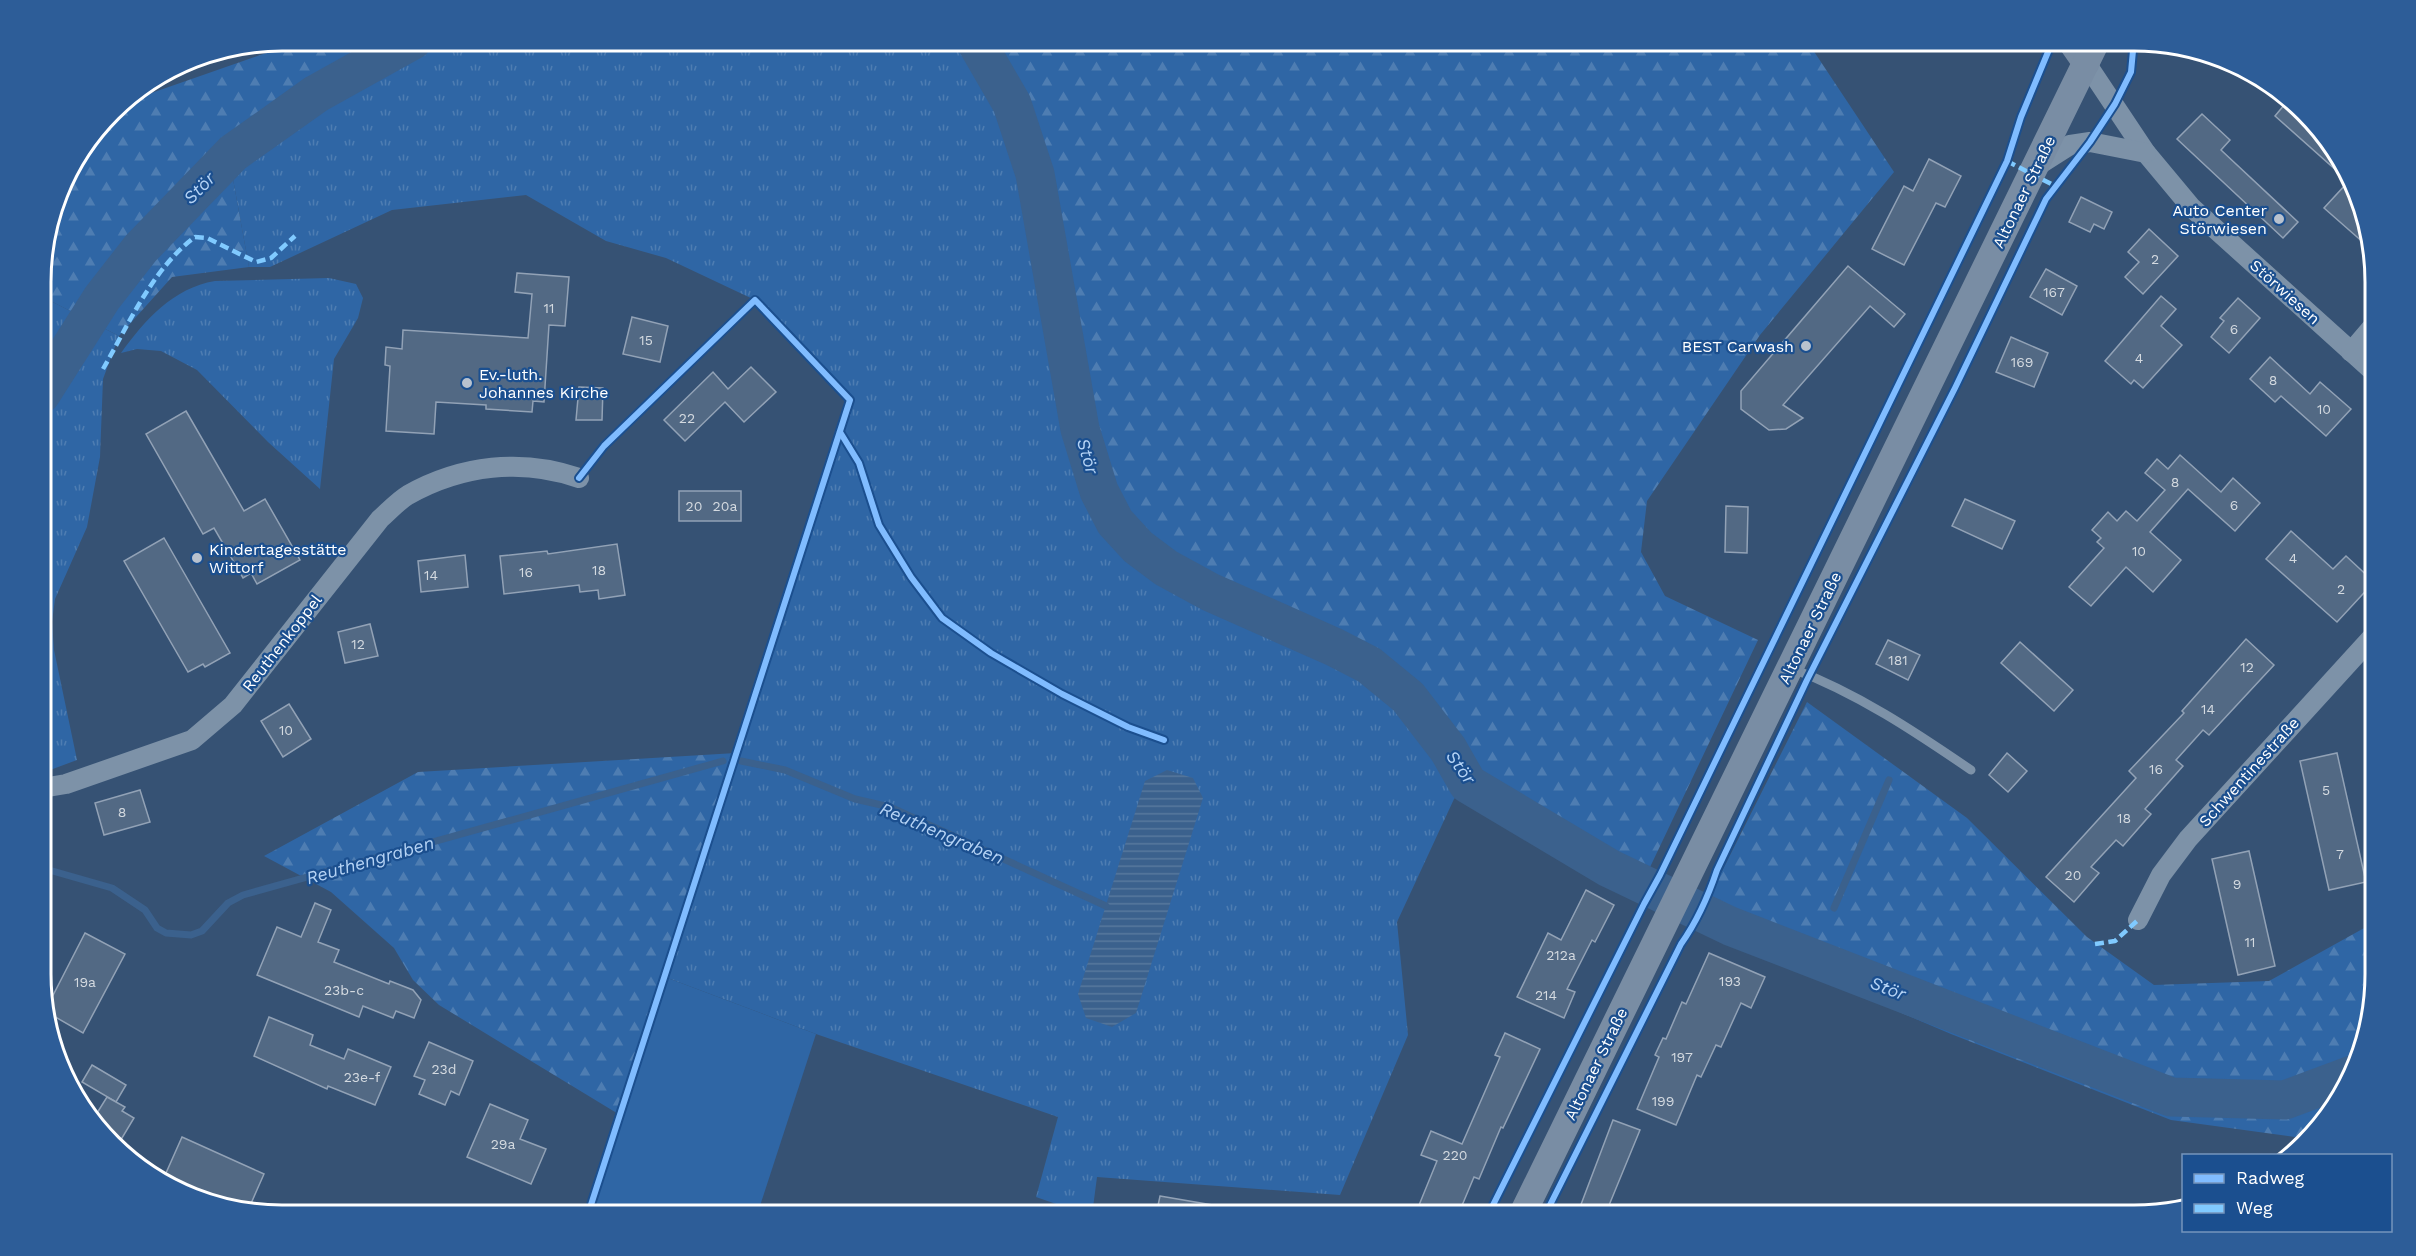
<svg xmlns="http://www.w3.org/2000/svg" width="2416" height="1256" viewBox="0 0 2416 1256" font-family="'Work Sans',sans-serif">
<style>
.grass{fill:url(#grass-tufts)}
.forest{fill:url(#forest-firs)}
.garden{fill:#2f66a5}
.water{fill:url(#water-rules)}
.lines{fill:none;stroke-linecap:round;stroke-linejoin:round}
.stream{stroke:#3b618d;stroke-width:7}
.river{stroke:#3b618d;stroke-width:39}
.building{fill:#526984;stroke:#92a2b6;stroke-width:1.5}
.lane{stroke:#7d92a8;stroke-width:9}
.street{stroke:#7d92a8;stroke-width:20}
.secondary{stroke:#798da4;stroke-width:27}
.quiet{stroke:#80caff;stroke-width:4.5;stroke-dasharray:9 4.5;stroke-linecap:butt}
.cycleway-casing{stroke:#1b4f8f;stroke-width:10}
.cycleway{stroke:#80bcff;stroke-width:6}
.poi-dot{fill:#b9c2ce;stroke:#1b4f8f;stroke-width:2}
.labels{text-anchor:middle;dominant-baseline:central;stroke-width:4.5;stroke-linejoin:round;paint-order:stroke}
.number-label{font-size:14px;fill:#d4dae0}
.street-label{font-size:16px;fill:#fff;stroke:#1b4f8f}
.poi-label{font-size:16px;fill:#fff;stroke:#1b4f8f;text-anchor:end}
.water-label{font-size:18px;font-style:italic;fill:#b5d3f5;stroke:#1b4f8f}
.rim{fill:none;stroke:#fff;stroke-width:3}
</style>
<defs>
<pattern id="grass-tufts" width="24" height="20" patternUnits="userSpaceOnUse" patternTransform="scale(1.5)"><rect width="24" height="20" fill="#2f66a5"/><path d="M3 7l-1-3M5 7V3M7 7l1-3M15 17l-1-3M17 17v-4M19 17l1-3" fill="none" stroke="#4e7db2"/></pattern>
<pattern id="forest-firs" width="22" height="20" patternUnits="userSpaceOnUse" patternTransform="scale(1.5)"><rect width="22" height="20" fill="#2f66a5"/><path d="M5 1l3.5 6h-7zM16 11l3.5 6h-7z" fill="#4e7db2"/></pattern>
<pattern id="water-rules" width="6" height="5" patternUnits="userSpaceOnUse" patternTransform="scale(1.5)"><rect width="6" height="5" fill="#3b618d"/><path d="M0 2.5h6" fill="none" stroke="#58799e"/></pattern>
</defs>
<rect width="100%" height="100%" fill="#365274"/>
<g class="grass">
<path d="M 413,41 L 975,41 L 1012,104 L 1035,174 L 1080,428 L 1099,491 L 1210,592 L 1334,647 L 1369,665 L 1408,697 L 1448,749 L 1468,784 L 1454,799 L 1397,922 L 1408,1035 L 1340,1195 L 1097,1177 L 1092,1215 L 1088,1215 L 1036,1197 L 1058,1117 L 816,1034 L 665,977 L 850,400 L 755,300 L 666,258 L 606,241 L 526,195 L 392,210 L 270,267 L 249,267 L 231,168 L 233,153 L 316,94 Z"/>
<path d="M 329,278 L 356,284 L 363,298 L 358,318 L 334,359 L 320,489 L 268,442 L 197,370 L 161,351 L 137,349 L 121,353 C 145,320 173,288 215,281 Z"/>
<path d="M 41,296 L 119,336 L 103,379 L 100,457 L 87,527 L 55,599 L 52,622 L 54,650 L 77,760 L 42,773 Z"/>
</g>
<g class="forest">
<path d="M 303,40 L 413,41 L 316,94 L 233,153 L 231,168 L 249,267 L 172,277 L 119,336 L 41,296 L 41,266 L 66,175 L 120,104 Z"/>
<path d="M 975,41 L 1807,41 L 1894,172 L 1760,335 L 1647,501 L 1641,552 L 1665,596 L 1758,640 L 1642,884 L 1609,868 L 1468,784 L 1448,749 L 1408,697 L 1369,665 L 1334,647 L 1210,592 L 1166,568 L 1138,547 L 1115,522 L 1099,491 L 1080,428 L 1035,174 L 1012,104 Z"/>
<path d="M 1807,702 L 1967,818 L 2087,937 L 2154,985 L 2269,981 L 2375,922 L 2375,975 L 2350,1081 L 2315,1134 L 2310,1139 L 2171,1120 L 1951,1034 L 1695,925 Z"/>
<path d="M 736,753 L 620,1115 L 439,1005 L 413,980 L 394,948 L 331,892 L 264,856 L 418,772 Z"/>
</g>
<path class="garden" d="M 665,977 L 816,1034 L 757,1215 L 633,1215 L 589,1211 Z"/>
<path class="water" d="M 1167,770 L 1193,778 L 1203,798 L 1136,1013 L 1112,1027 L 1086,1018 L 1078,994 L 1145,781 Z"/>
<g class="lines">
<g class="stream">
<path d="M 741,761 L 785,770 L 855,799 L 890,807 L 1106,906"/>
<path d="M 42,868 L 112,888 L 145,910 L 157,928 L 166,933 L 191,935 L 202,931 L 228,903 L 243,895 L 723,761"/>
<path d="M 1834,908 L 1889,780"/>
</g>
<g class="river">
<path d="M 975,40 L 1012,104 L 1035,174 L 1080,429 L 1099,491 L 1115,522 L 1138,547 L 1166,568 L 1210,592 L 1334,647 L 1369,665 L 1408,697 L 1448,749 L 1468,784 L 1609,868 L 1730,926 L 2171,1097 L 2285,1100 L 2352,1075"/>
<path d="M 41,394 L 102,298 L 141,248 L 233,153 L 316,94 L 413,40"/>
</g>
</g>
<g class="building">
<path d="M 2290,98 L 2335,147 L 2346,179 L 2275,116 Z"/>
<path d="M 2202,114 L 2230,140 L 2221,150 L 2298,222 L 2283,238 L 2177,139 Z"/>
<path d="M 1929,159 L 1961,176 L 1945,207 L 1936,203 L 1904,265 L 1872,249 L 1904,186 L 1913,191 Z"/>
<path d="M 2348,182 L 2373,251 L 2324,208 Z"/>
<path d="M 2081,197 L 2112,212 L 2104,229 L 2094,224 L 2090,232 L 2069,222 Z"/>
<path d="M 2149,229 L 2178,256 L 2143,294 L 2125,277 L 2139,262 L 2128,252 Z"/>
<path d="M 1848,266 L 1905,314 L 1894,327 L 1870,306 L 1783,405 L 1803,418 L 1786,429 L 1769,430 L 1741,409 L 1741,391 Z"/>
<path d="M 2046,269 L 2077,286 L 2062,315 L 2030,297 Z"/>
<path d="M 517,273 L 569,277 L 565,326 L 549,325 L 544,402 L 533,401 L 532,412 L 486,409 L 486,405 L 436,402 L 434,434 L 386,431 L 390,366 L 385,365 L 386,347 L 402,349 L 403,330 L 528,338 L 532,294 L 515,292 Z"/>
<path d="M 2161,296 L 2176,309 L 2161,326 L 2182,345 L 2143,388 L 2134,380 L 2131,384 L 2105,361 Z"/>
<path d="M 2238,298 L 2260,318 L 2229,353 L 2211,337 L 2224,321 L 2220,318 Z"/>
<path d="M 632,317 L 668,326 L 660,362 L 623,354 Z"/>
<path d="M 2011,337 L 2048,353 L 2034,387 L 1996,372 Z"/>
<path d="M 2270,357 L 2310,394 L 2320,382 L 2351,409 L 2326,436 L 2281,396 L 2275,402 L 2250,379 Z"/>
<path d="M 751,367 L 776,392 L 744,422 L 725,402 L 685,441 L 664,420 L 713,372 L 728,389 Z"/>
<path d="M 579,387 L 603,388 L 602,420 L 576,420 Z"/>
<path d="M 186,411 L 244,511 L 265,499 L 300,560 L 257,584 L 251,573 L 243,578 L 214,528 L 203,534 L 146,434 Z"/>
<path d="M 2180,455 L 2221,492 L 2233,478 L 2260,503 L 2235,531 L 2188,489 L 2150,532 L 2181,560 L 2153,592 L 2126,567 L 2091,606 L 2069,587 L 2104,548 L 2097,542 L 2101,538 L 2092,530 L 2108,512 L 2117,521 L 2126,511 L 2137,521 L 2165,490 L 2145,473 L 2157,459 L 2168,469 Z"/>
<rect x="679" y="491" width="62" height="30"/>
<path d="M 1965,499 L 2015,521 L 2002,549 L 1952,526 Z"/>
<path d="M 1726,506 L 1748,507 L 1747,553 L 1725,552 Z"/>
<path d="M 2291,531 L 2333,569 L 2346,556 L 2374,582 L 2337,622 L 2266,559 Z"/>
<path d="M 164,538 L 230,653 L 205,667 L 203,664 L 188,672 L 124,561 Z"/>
<path d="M 617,544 L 625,595 L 599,599 L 598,590 L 580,592 L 579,585 L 504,594 L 500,556 L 547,551 L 548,554 Z"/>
<path d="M 465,555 L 468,587 L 421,592 L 418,561 Z"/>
<path d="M 370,624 L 378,656 L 345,663 L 338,632 Z"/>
<path d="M 2246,639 L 2274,665 L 2209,735 L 2203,730 L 2176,760 L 2183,766 L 2145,809 L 2151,814 L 2123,846 L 2116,840 L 2091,867 L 2099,873 L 2074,902 L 2046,877 L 2136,778 L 2129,771 L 2184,713 L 2182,711 Z"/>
<path d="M 1888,640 L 1920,655 L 1908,680 L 1876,664 Z"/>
<path d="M 2020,642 L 2073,690 L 2054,711 L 2001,663 Z"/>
<path d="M 289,704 L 311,739 L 283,757 L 261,721 Z"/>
<path d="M 2007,753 L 2027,771 L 2008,792 L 1989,775 Z"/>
<path d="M 2337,753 L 2366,882 L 2329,890 L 2300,761 Z"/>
<path d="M 140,790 L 150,822 L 104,835 L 95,803 Z"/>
<path d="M 2249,851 L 2275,966 L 2238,975 L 2212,859 Z"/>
<path d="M 1586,890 L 1614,905 L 1595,942 L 1592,940 L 1567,989 L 1575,992 L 1564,1018 L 1517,997 L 1548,933 L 1561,940 Z"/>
<path d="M 315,903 L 331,910 L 318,942 L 339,950 L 334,962 L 389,984 L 390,981 L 413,990 L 421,1000 L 414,1018 L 396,1011 L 393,1018 L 363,1006 L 359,1017 L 257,975 L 277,927 L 301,937 Z"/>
<path d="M 85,933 L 125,954 L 83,1033 L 45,1011 Z"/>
<path d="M 1709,953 L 1765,977 L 1751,1008 L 1741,1003 L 1721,1047 L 1716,1045 L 1701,1077 L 1697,1075 L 1676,1125 L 1637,1109 L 1659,1057 L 1655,1055 L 1663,1038 L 1666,1039 L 1682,1002 L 1686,1004 Z"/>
<path d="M 269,1017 L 313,1035 L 310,1045 L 344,1059 L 348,1049 L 391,1067 L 375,1105 L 328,1086 L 327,1089 L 254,1056 Z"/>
<path d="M 1505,1033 L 1540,1049 L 1503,1128 L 1501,1127 L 1479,1179 L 1474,1177 L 1458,1215 L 1415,1215 L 1437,1161 L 1421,1155 L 1431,1131 L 1462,1144 L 1500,1057 L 1495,1055 Z"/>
<path d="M 429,1042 L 473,1061 L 459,1095 L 451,1091 L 445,1105 L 419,1094 L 425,1080 L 414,1076 Z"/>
<path d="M 92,1065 L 126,1085 L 116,1102 L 82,1082 Z"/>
<path d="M 107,1097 L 125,1107 L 122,1111 L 134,1118 L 116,1148 L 92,1121 Z"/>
<path d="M 490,1104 L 528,1120 L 520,1139 L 546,1149 L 531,1184 L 467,1157 Z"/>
<path d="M 1613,1120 L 1640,1130 L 1605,1215 L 1577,1215 Z"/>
<path d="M 182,1137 L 264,1174 L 249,1208 L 175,1190 L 162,1182 Z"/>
<path d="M 1160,1196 L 1218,1206 L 1218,1215 L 1156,1215 Z"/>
</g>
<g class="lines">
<path class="lane" d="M 1793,669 C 1857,693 1914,731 1971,770"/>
<g class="street">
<path d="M 2086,63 L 2146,153 L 2191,207 L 2374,372"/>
<path d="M 2037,166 L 2070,145 L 2090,142 L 2146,153"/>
<path d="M 2351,352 L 2374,325"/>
<path d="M 42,788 L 66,784 L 192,740 L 233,705 L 380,519 C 389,511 398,501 408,495 C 461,465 522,458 579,478"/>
<path d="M 2138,920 L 2161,875 L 2188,839 L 2375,634"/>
</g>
<g class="secondary">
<path d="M 2070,40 L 2086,63"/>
<path d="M 1522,1215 L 2097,40"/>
</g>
<g class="quiet">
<path d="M 2007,161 L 2055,186"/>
<path d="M 103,369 C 129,324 152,269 195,237 L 207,238 L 256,262 L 271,258 L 295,236"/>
<path d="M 2095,944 L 2115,941 L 2138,920"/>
</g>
<defs>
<g id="cycleway">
<path d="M 840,432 L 859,463 L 879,525 L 911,577 L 942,618 L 991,653 L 1062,694 L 1128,727 L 1164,740"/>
<path d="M 579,478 L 604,446 L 755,300 L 850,400 L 589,1211"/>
<path d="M 1488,1215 L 1644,904 L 1660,875 L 2007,161 L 2021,117 L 2053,40"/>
<path d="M 1545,1215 L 1681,944 C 1698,920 1708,897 1717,870 L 1807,680 L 1955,388 L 2046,199 L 2090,142 L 2115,104 L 2131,72 L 2134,40"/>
</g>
</defs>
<use href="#cycleway" class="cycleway-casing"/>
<use href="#cycleway" class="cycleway"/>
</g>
<g class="poi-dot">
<circle cx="2279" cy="219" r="6"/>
<circle cx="1806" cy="346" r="6"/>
<circle cx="467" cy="383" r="6"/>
<circle cx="197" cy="558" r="6"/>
</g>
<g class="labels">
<g class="number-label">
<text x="2155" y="259">2</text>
<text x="2054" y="292">167</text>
<text x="549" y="308">11</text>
<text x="2234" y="329">6</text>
<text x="646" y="340">15</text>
<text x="2139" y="358">4</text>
<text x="2022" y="362">169</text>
<text x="2273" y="380">8</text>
<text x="2324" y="409">10</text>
<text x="687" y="418">22</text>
<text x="2175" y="482">8</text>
<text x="2234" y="505">6</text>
<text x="694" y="506">20</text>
<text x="725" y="506">20a</text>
<text x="2139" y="551">10</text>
<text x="2293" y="558">4</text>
<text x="599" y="570">18</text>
<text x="526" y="572">16</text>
<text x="431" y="575">14</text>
<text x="2341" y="589">2</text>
<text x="358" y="644">12</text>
<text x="1898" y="660">181</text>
<text x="2247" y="667">12</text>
<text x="2208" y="709">14</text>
<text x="286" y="730">10</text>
<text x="2156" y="769">16</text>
<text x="2326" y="790">5</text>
<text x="122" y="812">8</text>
<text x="2124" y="818">18</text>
<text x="2340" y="854">7</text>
<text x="2073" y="875">20</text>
<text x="2237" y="884">9</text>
<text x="2250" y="942">11</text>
<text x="1561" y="955">212a</text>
<text x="1730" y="981">193</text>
<text x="85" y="982">19a</text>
<text x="344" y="990">23b-c</text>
<text x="1546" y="995">214</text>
<text x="1682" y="1057">197</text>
<text x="444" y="1069">23d</text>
<text x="362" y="1077">23e-f</text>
<text x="1663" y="1101">199</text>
<text x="503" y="1144">29a</text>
<text x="1455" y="1155">220</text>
</g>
<g class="street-label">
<text transform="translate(2024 192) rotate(-64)">Altonaer Straße</text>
<text transform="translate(2285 292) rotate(42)">Störwiesen</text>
<text transform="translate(1810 628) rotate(-64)">Altonaer Straße</text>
<text transform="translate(282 643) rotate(-52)">Reuthenkoppel</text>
<text transform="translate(2249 772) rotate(-48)">Schwentinestraße</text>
<text transform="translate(1596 1064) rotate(-64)">Altonaer Straße</text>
</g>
<g class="poi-label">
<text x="2267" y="210">Auto Center<tspan x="2267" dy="18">Störwiesen</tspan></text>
<text x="1794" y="346">BEST Carwash</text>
<text x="479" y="374" text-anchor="start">Ev.-luth.<tspan x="479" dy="18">Johannes Kirche</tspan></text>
<text x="209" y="549" text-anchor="start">Kindertagesstätte<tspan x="209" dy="18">Wittorf</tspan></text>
</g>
<g class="water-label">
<text transform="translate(199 188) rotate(-46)">Stör</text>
<text transform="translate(1088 456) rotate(73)">Stör</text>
<text transform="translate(1461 767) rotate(54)">Stör</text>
<text transform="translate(942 833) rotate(23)">Reuthengraben</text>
<text transform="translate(370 860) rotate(-16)">Reuthengraben</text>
<text transform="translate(1888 988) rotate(21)">Stör</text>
</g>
</g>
<path d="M0 0H2416V1256H0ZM282 51H2134A231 231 0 0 1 2365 282V974A231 231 0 0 1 2134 1205H282A231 231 0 0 1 51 974V282A231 231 0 0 1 282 51Z" fill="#2d5d98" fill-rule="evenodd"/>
<path class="rim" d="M282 51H2134A231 231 0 0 1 2365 282V974A231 231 0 0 1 2134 1205H282A231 231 0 0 1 51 974V282A231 231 0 0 1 282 51Z"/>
<rect x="2182" y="1154" width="210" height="78" fill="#1b4f8f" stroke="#7695bc" stroke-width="1.5"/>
<rect x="2194" y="1174" width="30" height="9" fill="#80bcff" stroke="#7695bc" stroke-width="1.5"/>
<text x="2236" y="1184" font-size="18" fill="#ffffff">Radweg</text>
<rect x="2194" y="1204" width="30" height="9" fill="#80caff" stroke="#7695bc" stroke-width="1.5"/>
<text x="2236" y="1214" font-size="18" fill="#ffffff">Weg</text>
</svg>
